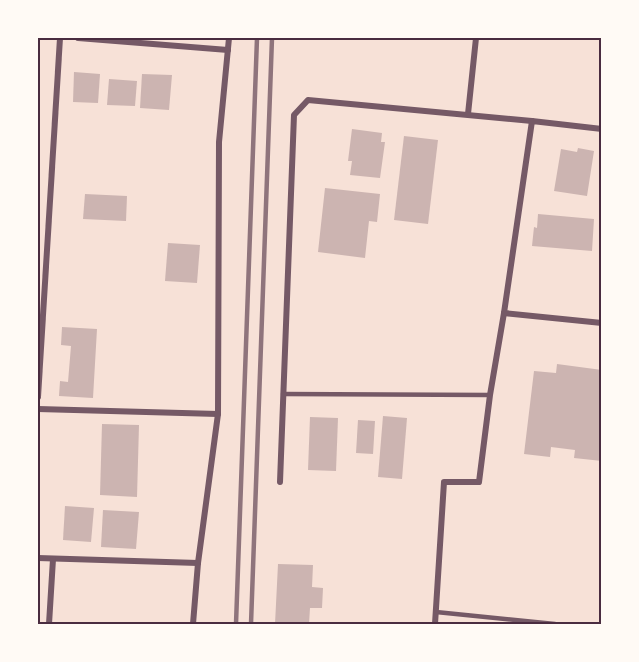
<svg xmlns="http://www.w3.org/2000/svg" width="639" height="662" viewBox="0 0 639 662" font-family="'Space Grotesk',sans-serif">
<style>
.building{fill:#ccb4b1}
.lines{fill:none;stroke-linecap:round;stroke-linejoin:round}
.service{stroke:#755966;stroke-width:4.5}
.minor{stroke:#755966;stroke-width:6}
.rail{stroke:#8f747c;stroke-width:4.5}
.neatline{fill:none;stroke:#4a2c40;stroke-width:2}
</style>
<rect width="100%" height="100%" fill="#f7e1d7"/>
<g class="building">
<path d="M 74,72 L 100,74 L 98,103 L 73,102 Z"/>
<path d="M 142,74 L 172,75 L 169,110 L 140,108 Z"/>
<path d="M 109,79 L 137,81 L 135,106 L 107,105 Z"/>
<path d="M 352,129 L 382,133 L 381,142 L 385,142 L 380,178 L 350,175 L 352,161 L 348,161 Z"/>
<path d="M 404,136 L 438,140 L 428,224 L 394,220 Z"/>
<path d="M 578,148 L 594,151 L 587,196 L 554,191 L 561,149 L 577,152 Z"/>
<path d="M 325,188 L 380,194 L 377,222 L 369,221 L 365,258 L 318,252 Z"/>
<path d="M 85,194 L 127,196 L 126,221 L 83,219 Z"/>
<path d="M 538,214 L 594,219 L 592,251 L 532,246 L 534,227 L 537,228 Z"/>
<path d="M 168,243 L 200,245 L 197,283 L 165,281 Z"/>
<path d="M 62,327 L 97,329 L 93,398 L 59,396 L 60,381 L 68,382 L 71,346 L 61,345 Z"/>
<path d="M 557,364 L 602,370 L 602,461 L 574,458 L 575,450 L 551,447 L 550,457 L 524,454 L 534,371 L 556,373 Z"/>
<path d="M 383,416 L 407,418 L 402,479 L 378,477 Z"/>
<path d="M 310,417 L 338,418 L 336,471 L 308,470 Z"/>
<path d="M 358,420 L 375,421 L 373,454 L 356,453 Z"/>
<path d="M 102,424 L 139,425 L 137,497 L 100,495 Z"/>
<path d="M 65,506 L 94,508 L 91,542 L 63,540 Z"/>
<path d="M 103,510 L 139,512 L 136,549 L 101,547 Z"/>
<path d="M 278,564 L 313,565 L 312,587 L 323,588 L 322,608 L 310,608 L 309,624 L 275,624 Z"/>
</g>
<g class="lines">
<g class="service">
<path d="M 283,394 L 490,395"/>
<path d="M 436,612 L 555,624"/>
</g>
<g class="minor">
<path d="M 78,38 L 228,50"/>
<path d="M 468,114 L 476,38"/>
<path d="M 504,313 L 602,323"/>
<path d="M 38,397 L 60,38"/>
<path d="M 38,409 L 218,414"/>
<path d="M 280,482 L 294,115 L 308,100 L 532,121"/>
<path d="M 38,558 L 198,563"/>
<path d="M 49,624 L 53,559"/>
<path d="M 193,624 L 198,563 L 218,414 L 219,142 L 229,38"/>
<path d="M 435,624 L 444,482 L 479,482 L 490,395 L 504,313 L 532,121 L 602,129"/>
</g>
<g class="rail">
<path d="M 236,624 L 257,38"/>
<path d="M 251,624 L 272,38"/>
</g>
</g>
<rect width="639" height="662" fill="none" stroke="#fffaf5" stroke-width="78"/>
<rect x="39" y="39" width="561" height="584" class="neatline"/>
</svg>
